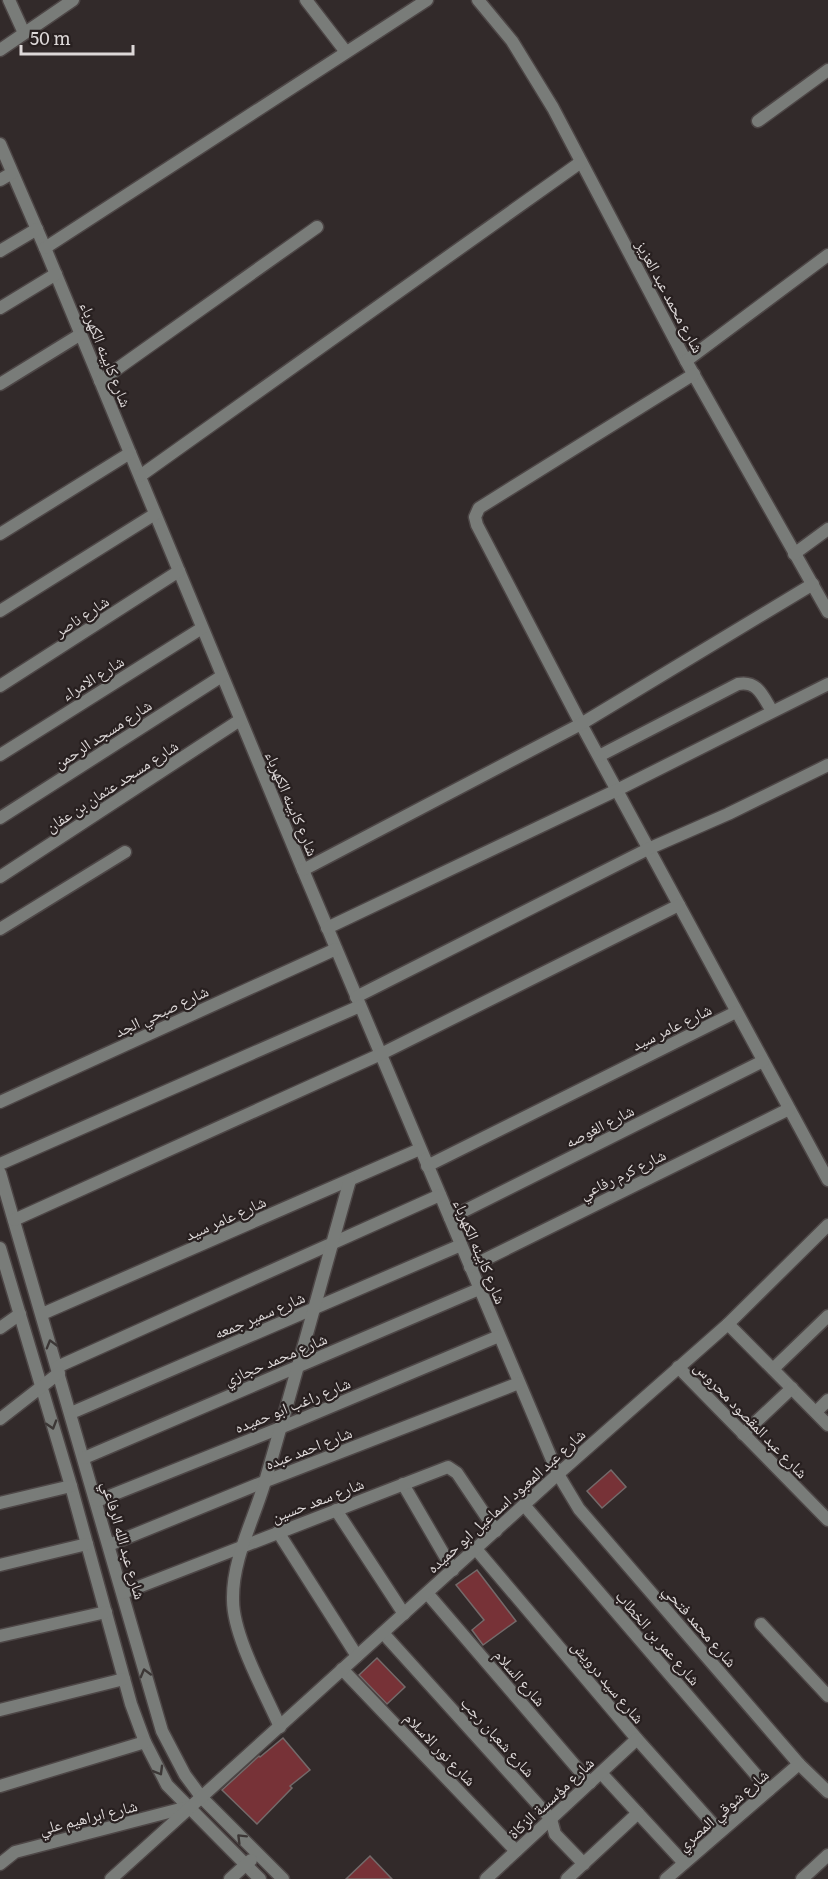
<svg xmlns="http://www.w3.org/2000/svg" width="828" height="1879" viewBox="0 0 828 1879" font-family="Literata,'Noto Naskh Arabic',serif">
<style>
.building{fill:#773237;stroke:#746a6a;stroke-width:1.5}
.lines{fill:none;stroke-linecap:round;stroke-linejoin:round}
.minor-casing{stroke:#4d4646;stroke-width:15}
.minor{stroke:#797c79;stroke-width:12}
.oneway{stroke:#3c3736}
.labels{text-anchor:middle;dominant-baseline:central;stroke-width:4.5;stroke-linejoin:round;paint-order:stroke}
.street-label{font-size:16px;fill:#ddd8d8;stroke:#282020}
</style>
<rect width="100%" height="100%" fill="#322a2a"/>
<g class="building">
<path d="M 611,1470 L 626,1487 L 602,1508 L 587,1491 Z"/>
<path d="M 477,1570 L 516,1621 L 483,1645 L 472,1630 L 484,1620 L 456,1585 Z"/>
<path d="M 377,1658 L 405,1687 L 387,1704 L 359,1675 Z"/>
<path d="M 283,1738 L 310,1770 L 290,1786 L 292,1788 L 257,1824 L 222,1790 L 259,1756 L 260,1757 Z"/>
<path d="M 370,1856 L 392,1879 L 346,1879 Z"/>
</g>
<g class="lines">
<defs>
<g id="minor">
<path d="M 9,0 L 24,33"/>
<path d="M 306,0 L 346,52"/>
<path d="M 478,0 L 512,41 L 553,108 L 686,361 L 828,612"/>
<path d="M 0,50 L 73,0"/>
<path d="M 758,121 L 828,70"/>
<path d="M 0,144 L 45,248 L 303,870 L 558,1474 L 579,1509 L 799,1764 L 828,1792"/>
<path d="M 0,180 L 12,173"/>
<path d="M 45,248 L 427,0"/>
<path d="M 0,251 L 37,229"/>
<path d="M 0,308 L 56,274"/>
<path d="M 686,361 L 828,255"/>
<path d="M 694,374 L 479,508 L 475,517 L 477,525 L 581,724 L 828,1180"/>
<path d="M 100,381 L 317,227"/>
<path d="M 0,384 L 81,334"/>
<path d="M 140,476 L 581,162"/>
<path d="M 0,534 L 130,453"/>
<path d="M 794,554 L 828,529"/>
<path d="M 0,611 L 155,514"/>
<path d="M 0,686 L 179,571"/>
<path d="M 0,755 L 202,628"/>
<path d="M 599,756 L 738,684 C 758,680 763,697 772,711"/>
<path d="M 0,818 L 222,676"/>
<path d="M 303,870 L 581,724 L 813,584"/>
<path d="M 0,877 L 240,720"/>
<path d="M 327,928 L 617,790 L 828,684"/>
<path d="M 0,929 L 125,852"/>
<path d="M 356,997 L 648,849 L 728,814 L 828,765"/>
<path d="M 0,1102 L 336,949"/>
<path d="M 0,1164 L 360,1006"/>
<path d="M 427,1166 L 736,1012"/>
<path d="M 0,1173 L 162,1731 L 185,1775 L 202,1798 L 283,1879"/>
<path d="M 450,1218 L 763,1061"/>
<path d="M 14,1220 L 381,1054 L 679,905"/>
<path d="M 0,1248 L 71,1486 L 131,1704 L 145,1742 L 167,1785 L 260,1879"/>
<path d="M 470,1267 L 789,1109"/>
<path d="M 42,1314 L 420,1149"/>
<path d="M 728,1324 L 828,1425"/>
<path d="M 0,1328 L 20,1314"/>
<path d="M 57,1367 L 440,1195"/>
<path d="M 678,1367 L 828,1520"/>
<path d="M 773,1369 L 828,1316"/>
<path d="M 816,1412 L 828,1400"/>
<path d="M 71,1413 L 461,1245"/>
<path d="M 0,1419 L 59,1373"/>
<path d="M 743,1434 L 792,1388"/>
<path d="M 84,1458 L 479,1289"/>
<path d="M 403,1484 L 453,1570"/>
<path d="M 97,1501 L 280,1428 L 499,1336"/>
<path d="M 0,1503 L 71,1486"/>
<path d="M 524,1505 L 769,1790"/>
<path d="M 336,1510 L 404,1614"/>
<path d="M 278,1532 L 357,1656"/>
<path d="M 109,1545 L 266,1481 L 519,1383"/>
<path d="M 476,1549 L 637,1739 L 720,1832"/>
<path d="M 0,1565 L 87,1544"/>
<path d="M 123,1593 L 448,1467 L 457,1473 L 496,1531"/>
<path d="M 427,1593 L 590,1783"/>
<path d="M 761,1624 L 828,1696"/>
<path d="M 383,1633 L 551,1819 L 555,1834 L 584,1864"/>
<path d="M 0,1636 L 106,1612"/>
<path d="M 342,1669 L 516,1851"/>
<path d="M 0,1710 L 124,1679"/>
<path d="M 280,1727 C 265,1693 233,1636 233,1600 C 232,1558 255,1518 266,1478 C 295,1379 322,1279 350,1180"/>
<path d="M 601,1773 L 684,1863"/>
<path d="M 0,1786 L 145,1742"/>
<path d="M 0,1864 L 15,1852 L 188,1807"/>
<path d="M 111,1879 L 558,1474 L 728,1324 L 828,1225"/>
<path d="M 230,1879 L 251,1860"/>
<path d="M 486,1879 L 637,1739"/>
<path d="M 567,1879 L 638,1813"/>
<path d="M 666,1879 L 799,1764"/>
<path d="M 802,1879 L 828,1855"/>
</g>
</defs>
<use href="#minor" class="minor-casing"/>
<use href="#minor" class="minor"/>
</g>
<defs><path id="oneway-chevron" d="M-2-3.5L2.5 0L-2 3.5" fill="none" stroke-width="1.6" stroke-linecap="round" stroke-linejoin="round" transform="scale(1.5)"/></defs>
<g class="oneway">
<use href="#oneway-chevron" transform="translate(51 1344) rotate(-106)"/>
<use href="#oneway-chevron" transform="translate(52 1425) rotate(73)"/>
<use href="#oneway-chevron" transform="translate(145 1673) rotate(-105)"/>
<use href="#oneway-chevron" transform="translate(159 1771) rotate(60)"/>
<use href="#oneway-chevron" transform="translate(241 1838) rotate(-135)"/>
</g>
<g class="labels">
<g class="street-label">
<text transform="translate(671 296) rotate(62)">شارع محمد عبد العزيز</text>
<text transform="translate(107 354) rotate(68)">شارع كابينه الكهرباء</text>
<text transform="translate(81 615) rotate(-33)">شارع ناصر</text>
<text transform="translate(92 677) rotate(-32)">شارع الامراء</text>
<text transform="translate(102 733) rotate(-33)">شارع مسجد الرحمن</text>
<text transform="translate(111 785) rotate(-33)">شارع مسجد عثمان بن عفان</text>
<text transform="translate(293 803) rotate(67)">شارع كابينه الكهرباء</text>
<text transform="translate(161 1010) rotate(-25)">شارع صبحي الجد</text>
<text transform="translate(671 1026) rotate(-26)">شارع عامر سيد</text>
<text transform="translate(599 1125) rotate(-27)">شارع الغوصه</text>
<text transform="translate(622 1173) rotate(-26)">شارع كرم رفاعي</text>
<text transform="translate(225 1217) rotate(-24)">شارع عامر سيد</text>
<text transform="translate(481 1251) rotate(67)">شارع كابينه الكهرباء</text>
<text transform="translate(259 1314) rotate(-23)">شارع سمير جمعه</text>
<text transform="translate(275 1358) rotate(-23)">شارع محمد حجازي</text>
<text transform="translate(292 1404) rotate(-22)">شارع راغب ابو حميده</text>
<text transform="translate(752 1419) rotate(46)">شارع عبد المقصود محروس</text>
<text transform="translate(308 1447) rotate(-21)">شارع احمد عبده</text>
<text transform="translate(317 1499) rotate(-21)">شارع سعد حسين</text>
<text transform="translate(505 1500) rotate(-42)">شارع عبد المعبود اسماعيل ابو حميده</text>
<text transform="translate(125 1540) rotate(74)">شارع عبد الله الرفاعي</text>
<text transform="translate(701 1625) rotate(49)">شارع محمد فتحي</text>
<text transform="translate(659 1637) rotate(49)">شارع عمر بن الخطاب</text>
<text transform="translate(521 1677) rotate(49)">شارع السلام</text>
<text transform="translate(609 1681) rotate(50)">شارع سيد درويش</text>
<text transform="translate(499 1736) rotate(48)">شارع شعبان رجب</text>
<text transform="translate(441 1748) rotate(46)">شارع نور الاسلام</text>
<text transform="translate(550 1797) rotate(-43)">شارع مؤسسة الزكاة</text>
<text transform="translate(722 1809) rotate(-41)">شارع شوقي المصري</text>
<text transform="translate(88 1816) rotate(-14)">شارع ابراهيم علي</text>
</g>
</g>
<path d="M21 45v9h112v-9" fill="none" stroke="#ddd8d8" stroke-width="3"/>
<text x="30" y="45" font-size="18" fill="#ddd8d8" stroke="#282020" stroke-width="4.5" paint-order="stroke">50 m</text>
</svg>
